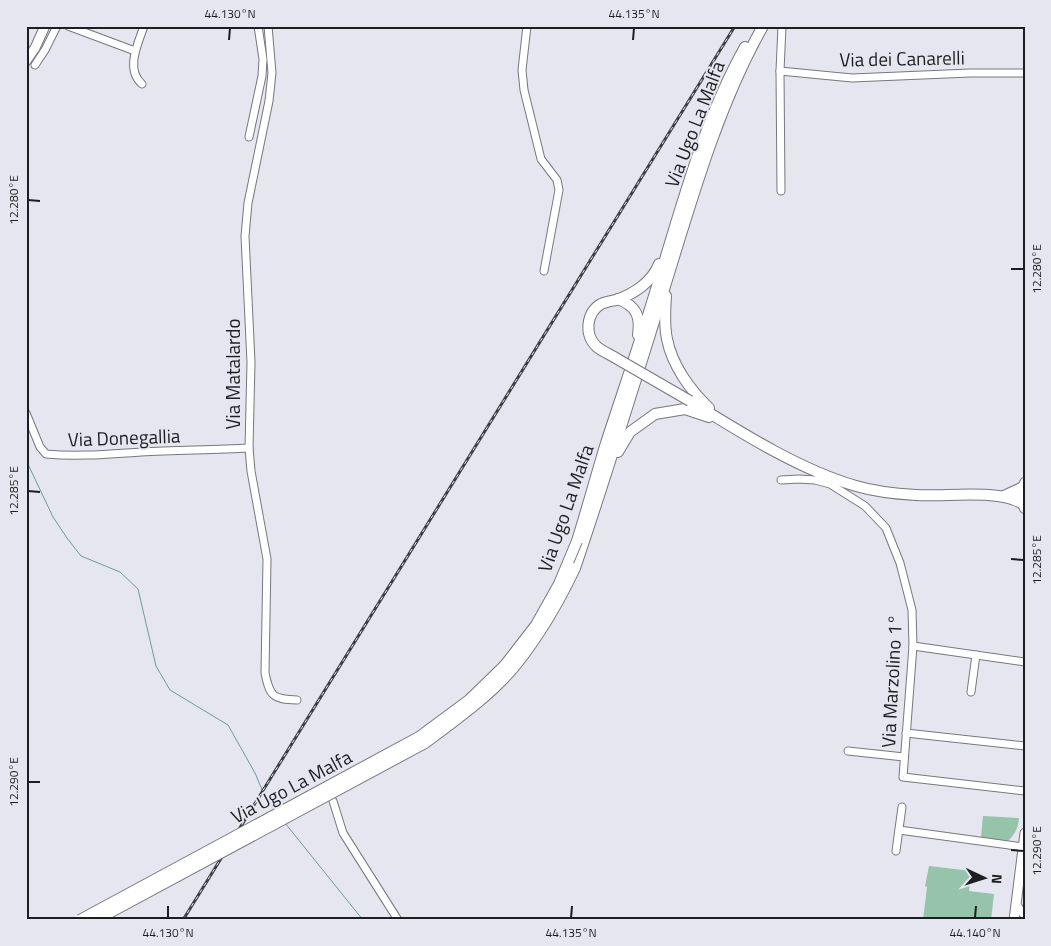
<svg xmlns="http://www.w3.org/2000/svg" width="1051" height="946" viewBox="0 0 1051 946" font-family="'Titillium Web',sans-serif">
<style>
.green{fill:#96c4aa}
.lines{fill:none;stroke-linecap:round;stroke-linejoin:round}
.stream{stroke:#709aa0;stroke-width:1}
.minor-casing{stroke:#77777f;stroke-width:9}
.major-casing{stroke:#77777f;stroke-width:11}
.highway-casing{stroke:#77777f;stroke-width:12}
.minor{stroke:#fff;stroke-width:7}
.major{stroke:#fff;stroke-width:9}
.highway{stroke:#fff;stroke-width:10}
.rail-casing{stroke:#3d3e42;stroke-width:3}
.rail{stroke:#e5e6ef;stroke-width:1;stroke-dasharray:4;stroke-linecap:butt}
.highway-bridge-casing{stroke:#77777f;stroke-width:12;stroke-linecap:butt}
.highway-bridge{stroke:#fff;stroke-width:10}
.ticks{fill:none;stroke:#1d1e21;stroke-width:2}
.labels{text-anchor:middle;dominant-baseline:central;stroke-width:4;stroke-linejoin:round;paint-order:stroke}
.street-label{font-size:19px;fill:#1d1e21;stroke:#e5e6ef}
.neatline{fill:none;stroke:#1d1e21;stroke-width:2}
.ticks-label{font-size:12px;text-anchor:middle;fill:#1d1e21}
</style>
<rect width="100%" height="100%" fill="#e5e6ef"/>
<g class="green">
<path d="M 983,816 L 1019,818 C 1018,829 1015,834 1008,841 L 981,837 Z"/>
<path d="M 929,866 L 971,871 L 969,891 L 994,894 L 991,920 L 923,920 L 927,887 L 925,886 Z"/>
</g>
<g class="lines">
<g class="stream">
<path d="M 26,460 L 53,517 L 67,538 L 81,556 L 120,572 L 138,589 L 156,666 L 170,690 L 228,725 L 255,773 L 266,799 L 275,810"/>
<path d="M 285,823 L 363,920"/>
</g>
<defs>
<g id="minor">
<path d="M 68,26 L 135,51"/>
<path d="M 268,26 L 272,73 L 269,101 L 248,203 L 245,236 L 251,362 L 249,448 L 251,471 L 267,559 L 265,673 C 270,697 273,699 297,700"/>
<path d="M 527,26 L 522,70 L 524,90 L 541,159 L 557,180 L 559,190 L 544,271"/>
<path d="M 35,65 L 45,50 L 57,26"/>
<path d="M 780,71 L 852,78 L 970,73 L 1025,73"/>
<path d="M 142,84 C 125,69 138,44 144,26"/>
<path d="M 249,137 L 262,76 L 263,59 L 258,26"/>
<path d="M 781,191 L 780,71 L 782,26"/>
<path d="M 26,413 L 40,447 L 46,454 C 78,457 109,454 141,452 C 177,450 213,450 249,448"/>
<path d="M 781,480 L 799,479 L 815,480 L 830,484 L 865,506 L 886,528 L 900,563 L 912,610 L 913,646 L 903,777 L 1025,791"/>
<path d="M 913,646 L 1025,662"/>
<path d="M 971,692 L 976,655"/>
<path d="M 906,733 L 1025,746"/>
<path d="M 848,751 L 904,757"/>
<path d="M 333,801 L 343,833 L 398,920"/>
<path d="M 899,830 L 1023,847"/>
<path d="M 896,851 L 902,807"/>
<path d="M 1016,903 L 1025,917"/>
</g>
<g id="major">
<path d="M 26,61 L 35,48 L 45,26"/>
<path d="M 1025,482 C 1019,492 1019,499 1025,509"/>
<path d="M 1014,920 L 1025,833"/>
</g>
<g id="highway">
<path d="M 666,296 C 665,310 664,325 667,339 C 672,365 690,390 709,408"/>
<path d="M 618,299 C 636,306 641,316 638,335"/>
<path d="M 614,357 C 609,354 602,351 597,347 C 584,335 586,313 601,304 C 605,302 611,301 616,300 C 634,294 652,282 659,264"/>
<path d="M 690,401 C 740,432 800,470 856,486 C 873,491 898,494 916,495 C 944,497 998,489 1021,503"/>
<path d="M 618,452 L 630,432 L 655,414 L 685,409 L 709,417"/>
<path d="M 1004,496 L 1021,488"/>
<path d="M 577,541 C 587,509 596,476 606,443 C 622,394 639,345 654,296 C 680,212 702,124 745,47"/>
<path d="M 575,568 C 607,474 636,379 666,283 C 693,196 718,106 763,26"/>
</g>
</defs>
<use href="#minor" class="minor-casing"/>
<use href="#major" class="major-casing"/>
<use href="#highway" class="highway-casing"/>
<use href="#minor" class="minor"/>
<use href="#major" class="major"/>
<use href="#highway" class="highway"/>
<defs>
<path id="rail" d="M 183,920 L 735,26"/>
</defs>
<use href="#rail" class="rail-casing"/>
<use href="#rail" class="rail"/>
<defs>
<g id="highway-bridge">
<path d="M 614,357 L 690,401"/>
<path d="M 80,920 L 419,737 L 469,700 L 505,665 L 536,625 L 559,584 L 577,541"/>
<path d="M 96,920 L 425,743 C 456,720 491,695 515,666 C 539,636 559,602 575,568"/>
</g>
</defs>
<use href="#highway-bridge" class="highway-bridge-casing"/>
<use href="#highway-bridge" class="highway-bridge"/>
</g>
<path class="ticks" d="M 229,40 L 230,28M 633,40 L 634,28M 28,200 L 40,201M 1011,269 L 1024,269M 28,491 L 40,492M 1011,559 L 1024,560M 28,782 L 40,782M 1011,850 L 1024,851M 168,918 L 168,906M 571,918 L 572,906M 975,918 L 976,906"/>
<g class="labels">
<g class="street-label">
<text transform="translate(902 58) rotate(-1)">Via dei Canarelli</text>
<text transform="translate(694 124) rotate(-69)">Via Ugo La Malfa</text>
<text transform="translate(232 374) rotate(-90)">Via Matalardo</text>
<text transform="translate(124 437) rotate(-2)">Via Donegallia</text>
<text transform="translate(565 508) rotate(-71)">Via Ugo La Malfa</text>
<text transform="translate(891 681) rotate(-87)">Via Marzolino 1°</text>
<text transform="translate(291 786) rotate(-28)">Via Ugo La Malfa</text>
</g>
</g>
<rect width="1051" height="946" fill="none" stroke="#e5e6ef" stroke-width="55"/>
<g transform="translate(984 878) rotate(94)" stroke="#e5e6ef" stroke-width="4" paint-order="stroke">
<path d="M0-4L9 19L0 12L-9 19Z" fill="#1d1e21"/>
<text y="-8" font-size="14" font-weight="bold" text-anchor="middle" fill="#1d1e21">N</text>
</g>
<rect x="28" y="28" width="996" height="890" class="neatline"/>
<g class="ticks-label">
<text x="230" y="18">44.130°N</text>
<text x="634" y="18">44.135°N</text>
<text transform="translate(14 200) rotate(-90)" y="4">12.280°E</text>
<text transform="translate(1037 269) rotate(-90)" y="4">12.280°E</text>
<text transform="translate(14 491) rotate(-90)" y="4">12.285°E</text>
<text transform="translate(1037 560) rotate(-90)" y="4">12.285°E</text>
<text transform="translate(14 782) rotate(-90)" y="4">12.290°E</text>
<text transform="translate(1037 851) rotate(-90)" y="4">12.290°E</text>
<text x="168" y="937">44.130°N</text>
<text x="571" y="937">44.135°N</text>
<text x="975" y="937">44.140°N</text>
</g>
</svg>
